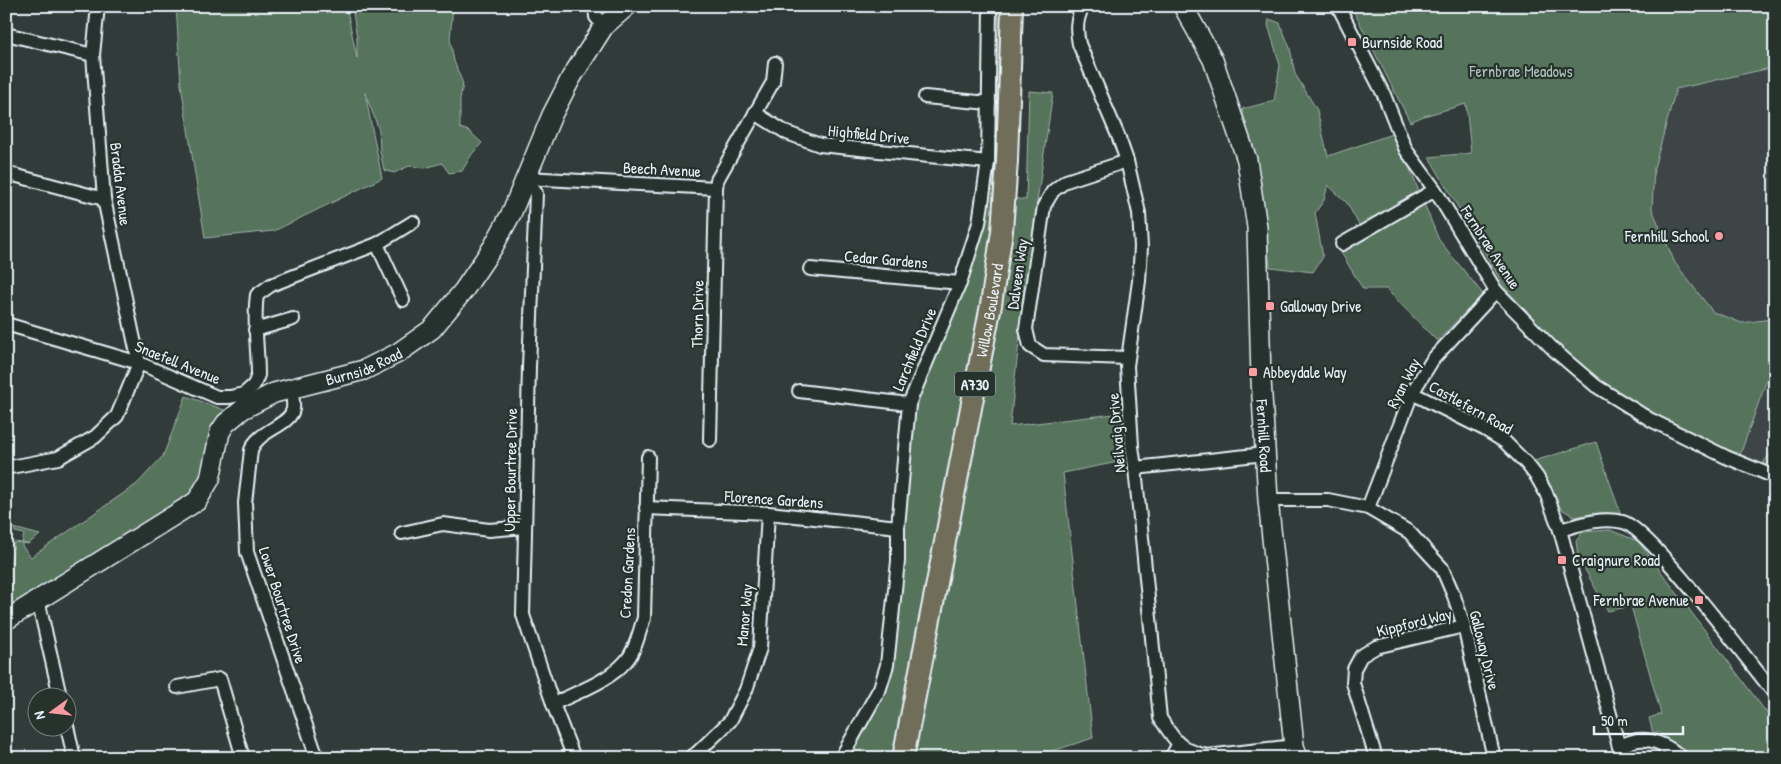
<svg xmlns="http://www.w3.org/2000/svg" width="1781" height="764" viewBox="0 0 1781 764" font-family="'Patrick Hand',sans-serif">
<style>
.built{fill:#3e4547}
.green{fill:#56735b;stroke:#9fb2aa}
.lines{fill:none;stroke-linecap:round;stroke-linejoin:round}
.street-casing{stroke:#e8f1f8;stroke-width:16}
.secondary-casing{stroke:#e8f1f8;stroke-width:22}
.primary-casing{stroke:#e8f1f8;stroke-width:24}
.street{stroke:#26332d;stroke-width:12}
.secondary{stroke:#26332d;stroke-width:19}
.primary{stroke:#706e59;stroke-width:20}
.poi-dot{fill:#ff9aa2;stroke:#26332d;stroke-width:2}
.labels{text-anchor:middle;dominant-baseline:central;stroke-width:4.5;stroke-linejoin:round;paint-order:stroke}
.shield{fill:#26332d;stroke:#aeb8bb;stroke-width:1}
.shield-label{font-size:15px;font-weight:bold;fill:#e8f1f8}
.poi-label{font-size:16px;fill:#e8f1f8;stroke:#26332d;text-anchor:start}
.park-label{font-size:16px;fill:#aebfb9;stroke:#26332d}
.street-label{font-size:16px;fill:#e8f1f8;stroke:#26332d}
</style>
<rect width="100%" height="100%" fill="#313b39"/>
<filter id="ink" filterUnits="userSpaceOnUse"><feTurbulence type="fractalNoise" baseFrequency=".02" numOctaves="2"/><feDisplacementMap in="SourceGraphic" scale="10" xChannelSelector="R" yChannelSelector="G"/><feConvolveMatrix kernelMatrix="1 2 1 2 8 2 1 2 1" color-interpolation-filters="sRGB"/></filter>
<g filter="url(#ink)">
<g class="built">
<path d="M 1775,67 L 1775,355 L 1771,319 L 1742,323 L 1713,312 L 1675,263 L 1652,209 L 1654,168 L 1676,89 Z"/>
<path d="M 1775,357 L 1775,451 L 1772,451 L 1761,466 L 1740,455 Z"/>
</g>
<g class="green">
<path d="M 176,6 L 346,6 L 357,58 L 357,38 L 352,6 L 453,6 L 450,39 L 454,61 L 463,84 L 460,99 L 460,128 L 469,131 L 482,143 L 472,154 L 462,171 L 449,173 L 442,163 L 425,168 L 409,166 L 394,173 L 384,170 L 380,151 L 379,130 L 365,93 L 382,178 L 274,231 L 205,238 L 181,85 Z"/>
<path d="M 999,6 L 1002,6 L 995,196 L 1026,200 L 1029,91 L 1053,93 C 1036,204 1021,314 1010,426 L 1123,413 L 1128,460 L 1063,473 L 1093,738 L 1031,758 L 845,758 L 887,687 L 913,420 L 923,376 L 988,195 L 995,106 Z"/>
<path d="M 1351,6 L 1775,6 L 1775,67 L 1676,89 L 1654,168 L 1652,209 L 1675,263 L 1713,312 L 1742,323 L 1771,319 L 1775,357 L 1740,455 L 1622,412 L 1505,288 L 1429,157 L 1471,153 L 1466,104 L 1424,116 L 1410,122 Z"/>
<path d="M 1269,19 L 1280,23 L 1290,48 L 1295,74 L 1317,110 L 1328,156 L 1395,133 L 1439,240 L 1483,294 L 1437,341 L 1386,289 L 1363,289 L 1340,251 L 1365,236 L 1347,203 L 1328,185 L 1324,200 L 1315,213 L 1323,257 L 1313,272 L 1270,267 L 1260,175 L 1242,109 L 1274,101 L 1280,65 L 1268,25 Z"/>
<path d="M 186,396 L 227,411 C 216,443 207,474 185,500 L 6,613 L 6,576 L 9,574 L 7,571 L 13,566 L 11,563 L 14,542 L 22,543 L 24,534 L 15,532 L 15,529 L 6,528 L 6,526 L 40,535 L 28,544 L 22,543 L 22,546 L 31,557 L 137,484 L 163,456 Z"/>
<path d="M 1596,442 L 1621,515 C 1605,511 1592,513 1576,517 L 1561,509 L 1551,487 L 1534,461 Z"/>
<path d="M 1772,451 L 1775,451 L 1775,472 L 1761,466 Z"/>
<path d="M 1610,530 L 1638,541 L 1775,724 L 1775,758 L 1691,758 L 1659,732 L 1653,733 L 1649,718 L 1661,714 L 1631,606 L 1608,611 L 1578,557 L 1576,541 L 1583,532 Z"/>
</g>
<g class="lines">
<defs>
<g id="street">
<path d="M 595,6 L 596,17 L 604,26"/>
<path d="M 1083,6 C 1076,20 1076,29 1079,44 L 1119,138 L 1127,161 L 1139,213 L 1141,247 L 1139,281 L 1127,366 L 1132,446 L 1135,468 L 1160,718 C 1175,741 1178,749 1207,756 L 1294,746"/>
<path d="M 1338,6 L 1384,95 L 1406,150 L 1435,190 L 1496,291 L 1555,351 L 1596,386 L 1651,420 L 1726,457 L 1775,477"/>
<path d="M 6,34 L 93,55"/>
<path d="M 925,97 L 989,103"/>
<path d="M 755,113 L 787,133 L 820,145 L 988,162"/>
<path d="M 6,173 L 104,199"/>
<path d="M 525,178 L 536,193 L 529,367 L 523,615 L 553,704 L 574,758"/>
<path d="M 525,178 L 716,188 L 717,180 L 773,82 L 775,63"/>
<path d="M 377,244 L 403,300"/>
<path d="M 1342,244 L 1435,190"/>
<path d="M 810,269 L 960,283"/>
<path d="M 6,324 L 139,363 L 217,397 L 230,397 L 244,394 L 254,385 L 258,375 C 258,348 253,322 257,295 L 271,285 L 377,244 L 413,222"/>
<path d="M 255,330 L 293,319"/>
<path d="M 1127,358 L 1044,355 L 1030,346 L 1026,329 L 1044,206 L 1053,191 L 1066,181 L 1127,161"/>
<path d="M 291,388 C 292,395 294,402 293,409 C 290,426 258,430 251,450 L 245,503 L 247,552 L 317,758"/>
<path d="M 799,391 L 909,404"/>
<path d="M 1412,393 L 1484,429 L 1505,442 L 1527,464 L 1537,477 L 1546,493 L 1560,530 L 1622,758"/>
<path d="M 710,440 L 716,188"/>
<path d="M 6,466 L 11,467 L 58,458 L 95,437 L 117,416 L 139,363 L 104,199 L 93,55 L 98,6"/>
<path d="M 1135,468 L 1265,454"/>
<path d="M 1268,500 L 1328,500 L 1368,508 L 1409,532 L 1442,568 L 1454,596 L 1464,626 L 1494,758"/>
<path d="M 646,508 L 768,513 L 898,527"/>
<path d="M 1368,508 L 1412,393 L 1433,359 L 1496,291"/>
<path d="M 1560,530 C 1581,524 1601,517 1623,522 C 1649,528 1752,666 1775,694"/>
<path d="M 402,533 L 443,524 L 489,530 L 525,527"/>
<path d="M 38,600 L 60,696"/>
<path d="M 177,687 L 220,679 L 243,758"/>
<path d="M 553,704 C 577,692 608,682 626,661 C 636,650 639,632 644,618 L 648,457"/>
<path d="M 67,726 L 74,758"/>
<path d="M 1619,746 C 1625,744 1632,741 1638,740 C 1654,738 1671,748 1682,758"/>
<path d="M 690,758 L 697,753 L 730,721 L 746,690 L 760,648 L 768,513"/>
<path d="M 841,758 L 880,688 L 887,665 L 898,561 L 898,527 L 909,404 L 960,283 L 979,223 L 988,162 L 990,6"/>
<path d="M 1171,758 L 1178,745"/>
<path d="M 1376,758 L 1353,683 L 1354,669 L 1361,656 L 1376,647 L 1464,626"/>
</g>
<g id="secondary">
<path id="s1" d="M 1183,6 L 1213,60 L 1247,160 L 1257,227 L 1261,379 L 1268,500 L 1294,746 L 1298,758"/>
<path id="s2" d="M 6,620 L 197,501 L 210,479 L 220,432 L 226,423 L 243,409 L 274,393 L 364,370 L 398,353 L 432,329 L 464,290 L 493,247 L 511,214 L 552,115 L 571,78 L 604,26 L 627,6"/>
</g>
<g id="primary">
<path id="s3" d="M 903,758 L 991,305 L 1002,231 L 1007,161 L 1012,6"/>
</g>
</defs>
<use href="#street" class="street-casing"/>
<use href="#secondary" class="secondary-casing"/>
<use href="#primary" class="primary-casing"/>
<use href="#street" class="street"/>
<use href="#secondary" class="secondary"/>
<use href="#primary" class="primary"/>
</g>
</g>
<g class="poi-dot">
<rect x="1347" y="37" width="10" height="10" rx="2.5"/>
<circle cx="1719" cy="236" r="5"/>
<rect x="1265" y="301" width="10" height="10" rx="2.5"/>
<rect x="1248" y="367" width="10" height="10" rx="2.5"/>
<rect x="1557" y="555" width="10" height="10" rx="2.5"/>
<rect x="1694" y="595" width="10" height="10" rx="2.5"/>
</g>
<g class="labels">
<rect class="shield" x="955" y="371.5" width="40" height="25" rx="4"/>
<g class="shield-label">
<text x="975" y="384">A730</text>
</g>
<g class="poi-label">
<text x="1362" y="42">Burnside Road</text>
<text x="1709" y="236" text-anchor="end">Fernhill School</text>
<text x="1280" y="306">Galloway Drive</text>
<text x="1263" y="372">Abbeydale Way</text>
<text x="1572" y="560">Craignure Road</text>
<text x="1689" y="600" text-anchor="end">Fernbrae Avenue</text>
</g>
<g class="park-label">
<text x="1521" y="71">Fernbrae Meadows</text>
</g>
<g class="street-label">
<text transform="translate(869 134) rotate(6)">Highfield Drive</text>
<text transform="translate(662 169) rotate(3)">Beech Avenue</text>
<text transform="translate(121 184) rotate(83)">Bradda Avenue</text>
<text transform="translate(1491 247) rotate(57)">Fernbrae Avenue</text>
<text transform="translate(886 259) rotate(5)">Cedar Gardens</text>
<text transform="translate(1017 274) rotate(-82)">Dalveen Way</text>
<text stroke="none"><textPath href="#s3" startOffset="456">Willow Boulevard</textPath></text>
<text transform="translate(697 314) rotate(-89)">Thorn Drive</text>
<text transform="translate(914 349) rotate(-67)">Larchfield Drive</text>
<text transform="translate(178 362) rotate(22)">Snaefell Avenue</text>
<text stroke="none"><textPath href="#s2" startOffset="460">Burnside Road</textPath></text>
<text transform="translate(1403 383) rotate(-63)">Ryan Way</text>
<text transform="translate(1471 407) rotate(29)">Castlefern Road</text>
<text transform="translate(1116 433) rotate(-95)">Neilvaig Drive</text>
<text stroke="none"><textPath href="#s1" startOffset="444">Fernhill Road</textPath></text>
<text transform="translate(510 470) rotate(-89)">Upper Bourtree Drive</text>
<text transform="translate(774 499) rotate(4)">Florence Gardens</text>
<text transform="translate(627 573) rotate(-87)">Credon Gardens</text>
<text transform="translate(283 605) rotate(72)">Lower Bourtree Drive</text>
<text transform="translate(744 615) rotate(-85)">Manor Way</text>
<text transform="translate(1414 622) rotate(-14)">Kippford Way</text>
<text transform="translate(1485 650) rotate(76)">Galloway Drive</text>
</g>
</g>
<rect width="1781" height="764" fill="none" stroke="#26332d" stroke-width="25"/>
<rect x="12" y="12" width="1756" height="739" fill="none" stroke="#e8f1f8" stroke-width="2" filter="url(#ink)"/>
<g transform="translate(52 712) rotate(255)"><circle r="24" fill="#26332d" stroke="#747f7e"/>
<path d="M0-4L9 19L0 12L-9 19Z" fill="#ff9aa2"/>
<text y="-8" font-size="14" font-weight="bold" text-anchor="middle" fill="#e8f1f8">N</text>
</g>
<path d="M1594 726v8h89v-8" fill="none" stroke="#e8f1f8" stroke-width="2.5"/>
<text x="1601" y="726" font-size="15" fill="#e8f1f8" stroke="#26332d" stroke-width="4" paint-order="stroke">50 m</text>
</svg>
